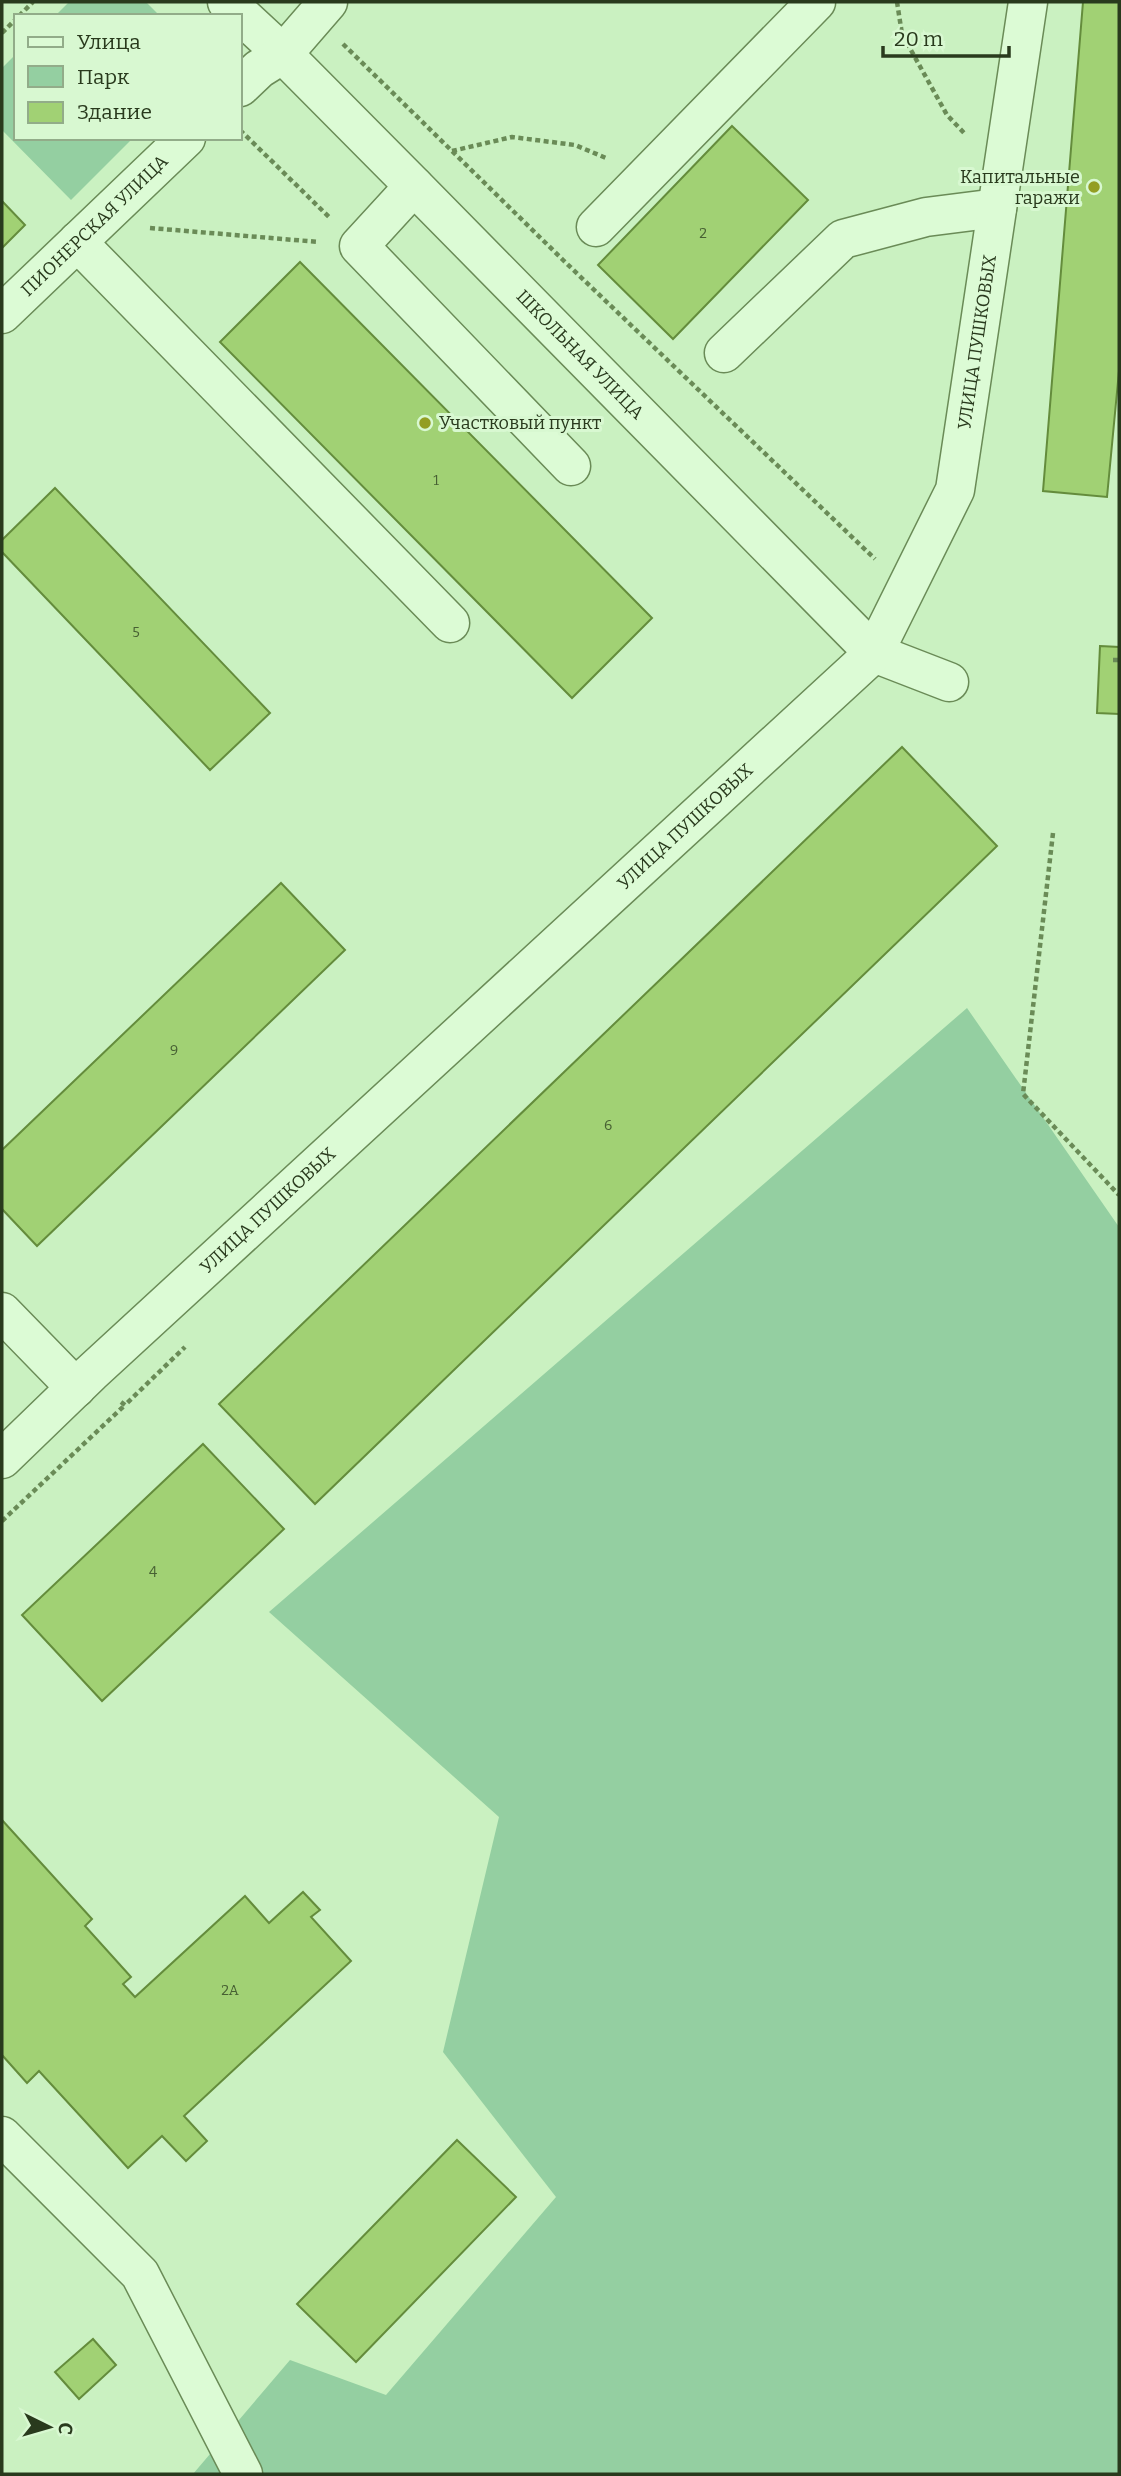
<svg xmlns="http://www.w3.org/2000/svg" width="1121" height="2476" viewBox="0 0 1121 2476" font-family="Bitter,serif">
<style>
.green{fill:#94cfa1}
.building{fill:#a1d174;stroke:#648c3c;stroke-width:2}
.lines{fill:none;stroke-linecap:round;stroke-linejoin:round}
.minor-casing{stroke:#6a8b57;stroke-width:41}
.path{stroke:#6a8b57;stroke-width:4.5;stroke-dasharray:5 3.5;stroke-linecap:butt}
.minor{stroke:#dcfbd5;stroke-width:38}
.poi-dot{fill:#939e23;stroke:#d8f8d1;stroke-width:2.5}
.labels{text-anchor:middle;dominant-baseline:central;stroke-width:6;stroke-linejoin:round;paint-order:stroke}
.number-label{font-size:14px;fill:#476033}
.poi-label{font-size:18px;fill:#293a1d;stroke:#d8f8d1;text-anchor:end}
.street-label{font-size:18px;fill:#293a1d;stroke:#d8f8d1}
</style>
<rect width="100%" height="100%" fill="#caf1c1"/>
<g class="green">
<path d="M 69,2 L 146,2 L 160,16 L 55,16 Z"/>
<path d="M 16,54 L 16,138 L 133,138 L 71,200 L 2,130 L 2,68 Z"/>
<path d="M 967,1008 L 1119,1227 L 1119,2474 L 193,2474 L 290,2360 L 386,2395 L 556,2197 L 443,2052 L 499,1817 L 269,1612 Z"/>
</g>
<g class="building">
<path d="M 1083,2 L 1119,2 L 1119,371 L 1107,497 L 1043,491 Z"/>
<path d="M 732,126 L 808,200 L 673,339 L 598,265 Z"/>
<path d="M 2,201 L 25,225 L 2,248 Z"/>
<path d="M 300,262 L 652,618 L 572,698 L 220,342 Z"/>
<path d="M 55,488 L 270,713 L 210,770 L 2,552 L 2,540 Z"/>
<path d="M 1100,646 L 1119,647 L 1119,714 L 1097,713 Z"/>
<path d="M 902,747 L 997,846 L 315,1504 L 219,1404 Z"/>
<path d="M 281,883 L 345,950 L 37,1246 L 2,1209 L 2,1150 Z"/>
<path d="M 203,1444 L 284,1529 L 102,1701 L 22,1615 Z"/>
<path d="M 2,1820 L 92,1919 L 85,1926 L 131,1977 L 123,1984 L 135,1997 L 245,1896 L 269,1923 L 303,1892 L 320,1910 L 311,1917 L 351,1961 L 184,2116 L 207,2141 L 186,2161 L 162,2136 L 128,2168 L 39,2071 L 27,2083 L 2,2055 Z"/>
<path d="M 457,2140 L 516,2197 L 356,2362 L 297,2304 Z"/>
<path d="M 93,2339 L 116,2365 L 79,2399 L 55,2372 Z"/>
</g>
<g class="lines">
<defs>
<g id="minor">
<path id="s1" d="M 227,2 L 283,54 L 414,186 L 874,653 L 949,682"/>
<path d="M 240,87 L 259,69 L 283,54 L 328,2"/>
<path d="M 414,186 L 359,246 L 571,466"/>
<path d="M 596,227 L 816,2"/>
<path d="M 78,241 L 88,253 L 450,623"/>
<path id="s2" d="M 2,314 L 186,138"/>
<path d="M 724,353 L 843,239 L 926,217 L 997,208"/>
<path d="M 2,1312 L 76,1388"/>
<path id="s3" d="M 2,1459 L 91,1373 L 874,653 L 955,490 L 1028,2"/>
<path d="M 2,2136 L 140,2274 L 243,2474"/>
</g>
</defs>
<use href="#minor" class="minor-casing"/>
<g class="path">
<path d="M 897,2 L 902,34 L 947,115 L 966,135"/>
<path d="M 19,16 L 33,2"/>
<path d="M 2,33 L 16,19"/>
<path d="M 343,44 L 563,260 L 875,559"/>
<path d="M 240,130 L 330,218"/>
<path d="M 452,151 L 512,137 L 575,145 L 606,158"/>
<path d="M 150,228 L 319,242"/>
<path d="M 1113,660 L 1119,660"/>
<path d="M 1053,833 L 1023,1094 L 1119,1195"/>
<path d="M 121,1402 L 125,1405 L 185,1347"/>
<path d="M 2,1521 L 125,1405"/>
</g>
<use href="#minor" class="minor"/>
</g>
<g class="poi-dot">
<circle cx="1094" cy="187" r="7"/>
<circle cx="425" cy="423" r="7"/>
</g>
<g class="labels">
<g class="number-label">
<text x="703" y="233">2</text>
<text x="436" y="480">1</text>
<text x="136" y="632">5</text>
<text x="174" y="1050">9</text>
<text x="608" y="1125">6</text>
<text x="153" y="1572">4</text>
<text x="230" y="1990">2А</text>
</g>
<g class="poi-label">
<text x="1080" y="177">Капитальные<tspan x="1080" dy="21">гаражи</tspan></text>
<text x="439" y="423" text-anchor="start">Участковый пункт</text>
</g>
<g class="street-label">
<text stroke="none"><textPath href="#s2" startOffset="128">ПИОНЕРСКАЯ УЛИЦА</textPath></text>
<text stroke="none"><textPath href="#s3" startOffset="1519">УЛИЦА ПУШКОВЫХ</textPath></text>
<text stroke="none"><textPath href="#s1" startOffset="499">ШКОЛЬНАЯ УЛИЦА</textPath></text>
<text stroke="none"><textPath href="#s3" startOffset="931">УЛИЦА ПУШКОВЫХ</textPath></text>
<text stroke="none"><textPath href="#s3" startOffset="364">УЛИЦА ПУШКОВЫХ</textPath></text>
</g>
</g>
<rect width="1121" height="2476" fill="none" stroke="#293a1d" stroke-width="7"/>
<rect x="14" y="14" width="228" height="126" fill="#d8f8d1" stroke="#92ac89" stroke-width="2"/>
<rect x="28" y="37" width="35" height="10" fill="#dcfbd5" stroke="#92ac89" stroke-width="2"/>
<text x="77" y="49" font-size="21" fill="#293a1d">Улица</text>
<rect x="28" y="66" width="35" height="21" fill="#94cfa1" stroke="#92ac89" stroke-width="2"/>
<text x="77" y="84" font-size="21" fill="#293a1d">Парк</text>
<rect x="28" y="102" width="35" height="21" fill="#a1d174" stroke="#92ac89" stroke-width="2"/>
<text x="77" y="119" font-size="21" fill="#293a1d">Здание</text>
<g transform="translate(49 2427) rotate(95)" stroke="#d8f8d1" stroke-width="5" paint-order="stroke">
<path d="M0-5L12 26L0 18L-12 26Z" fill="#293a1d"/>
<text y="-10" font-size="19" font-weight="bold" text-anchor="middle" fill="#293a1d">С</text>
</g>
<path d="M883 46v10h126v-10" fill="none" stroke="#293a1d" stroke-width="3.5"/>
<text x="894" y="46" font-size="21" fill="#293a1d" stroke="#d8f8d1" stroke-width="5" paint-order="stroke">20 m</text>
</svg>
